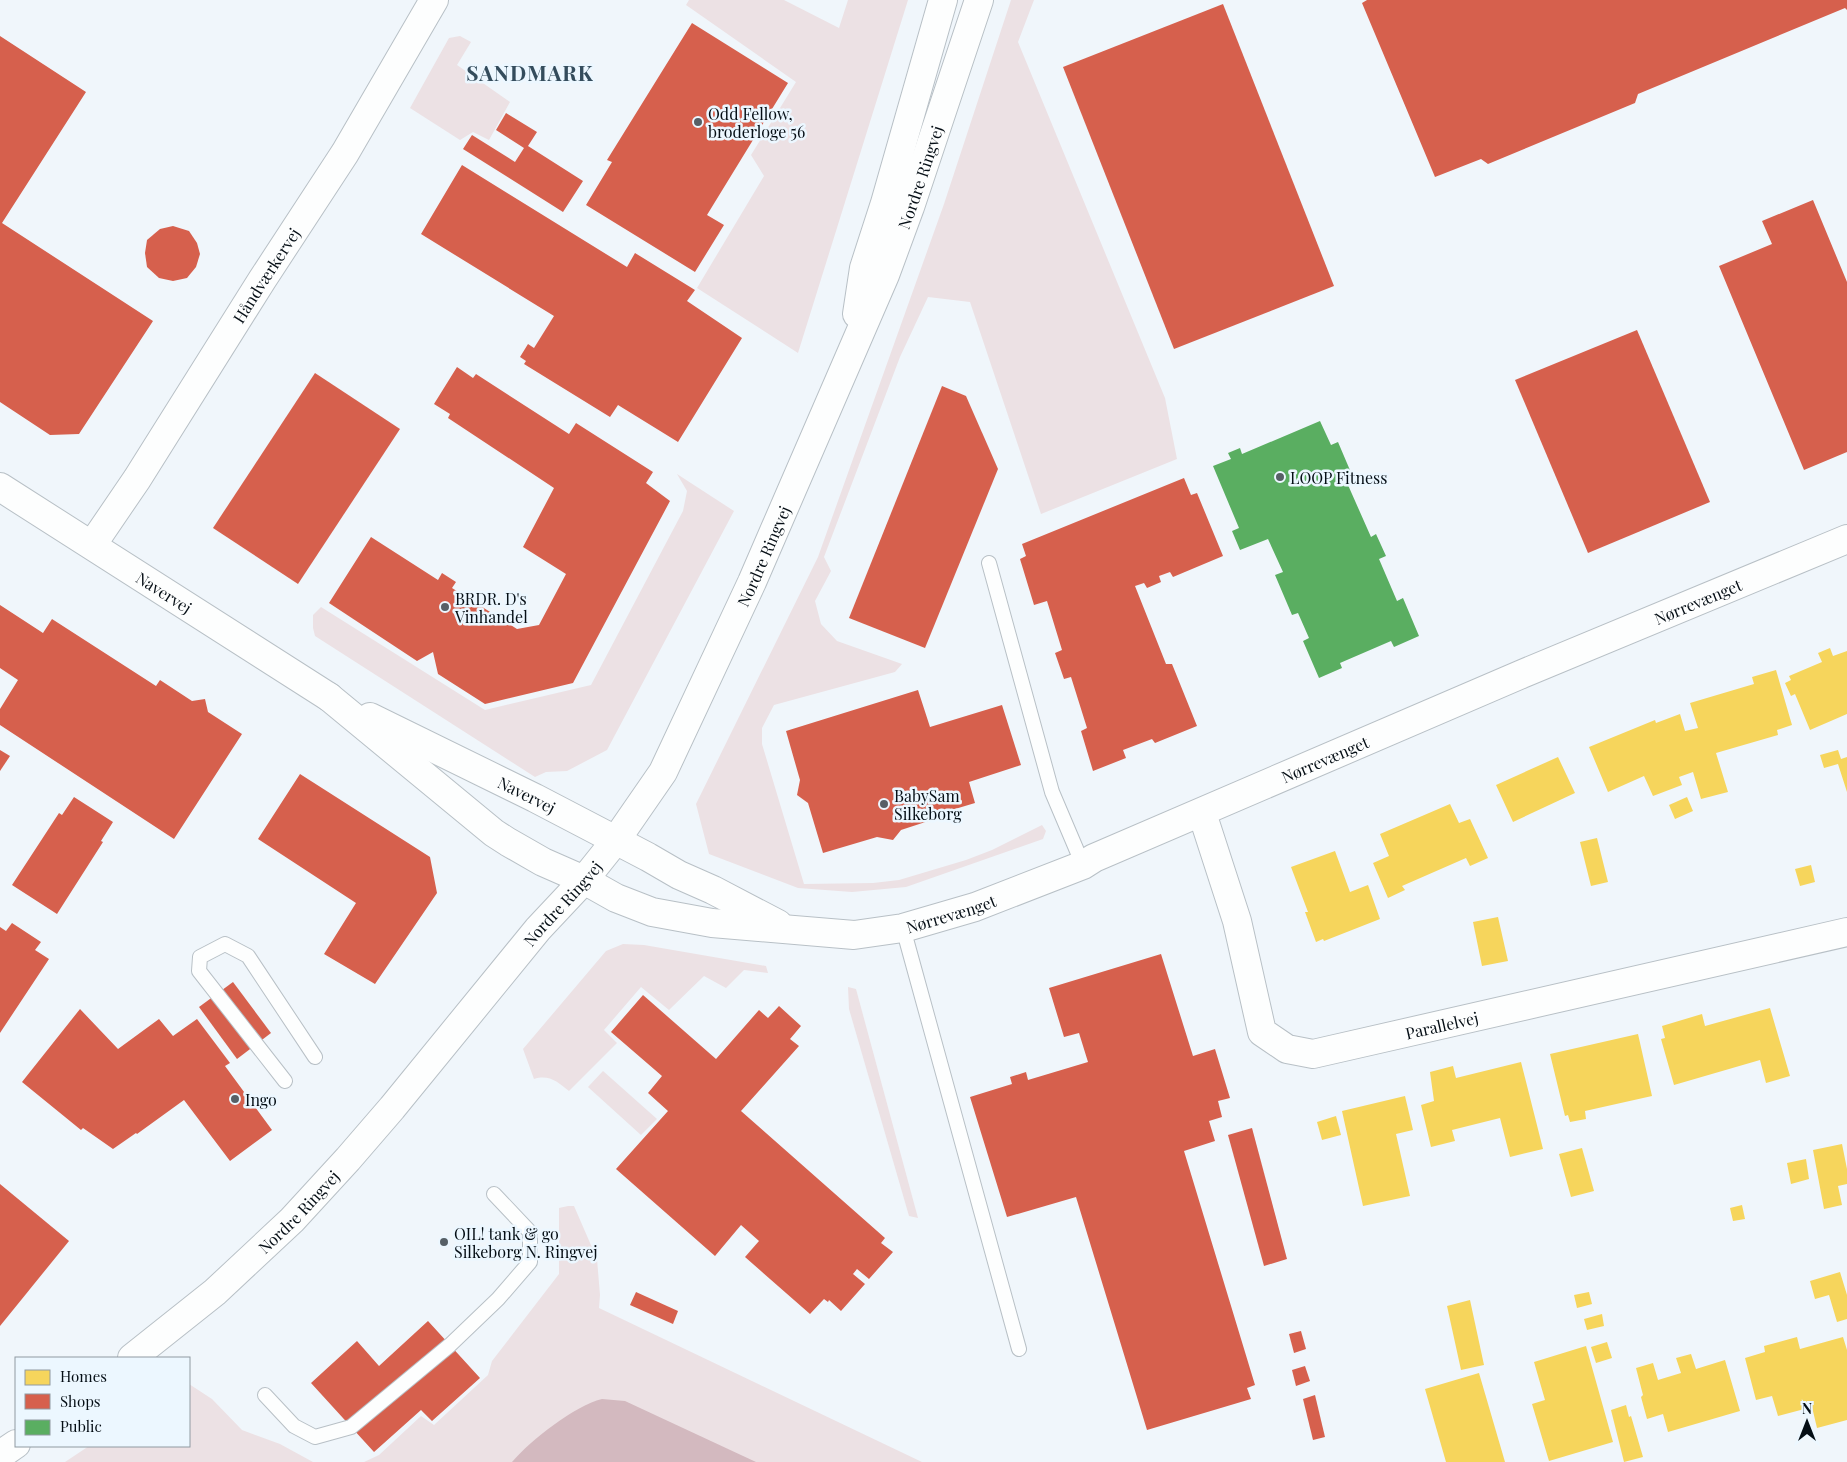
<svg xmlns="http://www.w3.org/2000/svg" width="1847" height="1462" viewBox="0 0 1847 1462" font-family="'Playfair Display',serif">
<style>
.green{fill:#ece1e4}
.water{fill:#d3b9bf}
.homes{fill:#f6d55c}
.shops{fill:#d6604d}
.public{fill:#5aae61}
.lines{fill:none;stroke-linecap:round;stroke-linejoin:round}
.service-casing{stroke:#b8c0c6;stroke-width:16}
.minor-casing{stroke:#b8c0c6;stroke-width:30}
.tertiary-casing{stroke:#b8c0c6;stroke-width:30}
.primary-casing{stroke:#b8c0c6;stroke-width:30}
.service{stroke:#fdfefe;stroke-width:14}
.minor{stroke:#fdfefe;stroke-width:28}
.tertiary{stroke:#fdfefe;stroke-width:28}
.primary{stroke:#fdfefe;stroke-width:28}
.poi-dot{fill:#575f66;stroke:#ecf7ff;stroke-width:2}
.labels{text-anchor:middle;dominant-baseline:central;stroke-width:5;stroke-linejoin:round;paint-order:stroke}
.poi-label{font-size:16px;fill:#050e15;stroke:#ecf7ff;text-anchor:start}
.street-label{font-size:16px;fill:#050e15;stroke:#ecf7ff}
.district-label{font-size:21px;font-weight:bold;letter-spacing:1px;fill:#344c5c;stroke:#ecf7ff}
</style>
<rect width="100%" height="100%" fill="#f0f6fb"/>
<g class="green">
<path d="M 689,0 L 784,0 L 839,28 L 848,0 L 908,0 L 798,353 L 697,288 L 764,176 L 751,155 L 796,82 L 686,5 Z"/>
<path d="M 1011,0 L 1034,0 L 1018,42 L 1165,398 L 1177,459 L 1041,514 L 970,302 L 928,297 L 900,357 L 824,557 L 831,571 L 815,601 L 821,624 L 837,641 L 902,664 L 895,672 L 774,705 L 762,728 L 762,744 L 804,884 L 873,883 L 899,880 L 966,860 L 992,850 L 1042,825 L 1046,831 L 1043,839 L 906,887 L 852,892 L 798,888 L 709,854 L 696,804 L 818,557 L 944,204 Z"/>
<path d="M 460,36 L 471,42 L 457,65 L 510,102 L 489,140 L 473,132 L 460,140 L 410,108 L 449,38 Z"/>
<path d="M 677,474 L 734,511 L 607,750 L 567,771 L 546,772 L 535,777 L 315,636 L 313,628 L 313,615 L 321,607 L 485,710 L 591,685 L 683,511 L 687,491 Z"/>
<path d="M 623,944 L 644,945 L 766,966 L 768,973 L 744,970 L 726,988 L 704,976 L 669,1010 L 641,987 L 604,1030 L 617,1043 L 569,1091 C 558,1082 549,1074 534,1079 L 523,1049 L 606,951 Z"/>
<path d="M 848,987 L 856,989 L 918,1218 L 909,1216 L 849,1009 Z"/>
<path d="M 603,1071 L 657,1119 L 641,1135 L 588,1087 Z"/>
<path d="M 568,1206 L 574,1206 L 597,1259 L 600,1295 L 599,1308 L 922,1462 L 364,1462 L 379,1455 L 421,1416 L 434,1425 L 488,1375 L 492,1361 L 559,1274 L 559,1208 Z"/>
<path d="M 189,1384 L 212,1399 L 242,1430 L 280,1444 L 313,1462 L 65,1462 L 89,1446 L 189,1446 Z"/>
</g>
<path class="water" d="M 602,1399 L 625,1401 L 756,1462 L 512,1462 C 531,1440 574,1406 602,1399 Z"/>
<g class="homes">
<path d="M 1830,648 L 1833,656 L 1847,651 L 1847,714 L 1810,730 L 1795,694 L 1791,696 L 1785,683 L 1791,680 L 1789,676 L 1822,662 L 1818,653 Z"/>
<path d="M 1776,670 L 1792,725 L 1777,730 L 1778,735 L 1716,753 L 1728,792 L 1701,799 L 1693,772 L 1679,777 L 1682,785 L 1653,796 L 1644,776 L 1608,792 L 1589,747 L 1655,720 L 1656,723 L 1680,714 L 1685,731 L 1698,728 L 1690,703 L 1754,684 L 1752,677 Z"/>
<path d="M 1838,750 L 1841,759 L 1847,757 L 1847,792 L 1838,764 L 1824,768 L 1820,755 Z"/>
<path d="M 1558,757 L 1575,793 L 1513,822 L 1496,785 Z"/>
<path d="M 1687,797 L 1693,811 L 1675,819 L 1669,805 Z"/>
<path d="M 1450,804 L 1459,823 L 1470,819 L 1488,858 L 1470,866 L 1466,858 L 1402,886 L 1405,890 L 1388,898 L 1373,863 L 1389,856 L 1380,834 Z"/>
<path d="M 1597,838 L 1608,882 L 1591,886 L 1580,842 Z"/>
<path d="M 1335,851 L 1350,892 L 1368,885 L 1380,919 L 1324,941 L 1323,939 L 1316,942 L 1305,912 L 1308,912 L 1291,867 Z"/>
<path d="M 1811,865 L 1815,882 L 1800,886 L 1795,869 Z"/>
<path d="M 1498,917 L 1508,961 L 1482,966 L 1473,922 Z"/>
<path d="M 1770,1008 L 1790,1076 L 1766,1083 L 1760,1060 L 1674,1085 L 1661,1039 L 1665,1038 L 1662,1026 L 1702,1014 L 1705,1026 Z"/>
<path d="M 1638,1034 L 1652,1096 L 1585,1111 L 1586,1119 L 1570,1122 L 1568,1115 L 1565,1116 L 1550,1054 Z"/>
<path d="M 1521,1062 L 1543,1149 L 1510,1157 L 1500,1118 L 1452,1130 L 1455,1141 L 1431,1147 L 1421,1105 L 1434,1101 L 1430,1072 L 1453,1066 L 1456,1078 Z"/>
<path d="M 1405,1096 L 1413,1130 L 1396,1134 L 1410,1196 L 1363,1206 L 1342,1111 Z"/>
<path d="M 1336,1116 L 1341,1135 L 1322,1140 L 1317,1122 Z"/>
<path d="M 1842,1144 L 1847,1169 L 1847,1184 L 1838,1186 L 1842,1205 L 1824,1209 L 1813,1150 Z"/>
<path d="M 1582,1148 L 1594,1191 L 1571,1197 L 1559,1154 Z"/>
<path d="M 1806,1159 L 1809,1179 L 1791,1184 L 1787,1163 Z"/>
<path d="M 1742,1205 L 1745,1219 L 1733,1221 L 1730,1208 Z"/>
<path d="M 1840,1272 L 1847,1295 L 1847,1319 L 1837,1322 L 1829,1295 L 1815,1299 L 1810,1281 Z"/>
<path d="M 1589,1292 L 1592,1304 L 1577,1308 L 1574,1295 Z"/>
<path d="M 1470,1300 L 1484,1365 L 1461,1370 L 1447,1306 Z"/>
<path d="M 1602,1314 L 1604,1326 L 1587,1330 L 1584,1319 Z"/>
<path d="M 1797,1337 L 1800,1349 L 1843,1337 L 1847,1350 L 1847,1420 L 1817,1428 L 1812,1407 L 1778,1416 L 1772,1396 L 1756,1400 L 1745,1358 L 1765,1352 L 1764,1346 Z"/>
<path d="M 1607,1342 L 1612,1358 L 1596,1363 L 1591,1347 Z"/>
<path d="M 1586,1346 L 1613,1442 L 1549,1461 L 1532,1404 L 1545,1400 L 1534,1362 Z"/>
<path d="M 1691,1354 L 1696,1369 L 1725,1360 L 1740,1411 L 1668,1432 L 1663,1414 L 1647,1419 L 1641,1397 L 1643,1395 L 1636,1368 L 1653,1363 L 1658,1380 L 1681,1373 L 1676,1358 Z"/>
<path d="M 1479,1373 L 1505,1462 L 1446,1462 L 1425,1389 Z"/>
<path d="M 1626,1405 L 1629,1417 L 1631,1416 L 1643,1457 L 1624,1462 L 1611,1410 Z"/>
</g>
<g class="shops">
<path d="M 1367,0 L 1847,0 L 1847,10 L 1845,8 L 1638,94 L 1635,103 L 1488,164 L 1481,159 L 1435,177 L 1362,3 Z"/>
<path d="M 1223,4 L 1334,286 L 1174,349 L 1063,67 Z"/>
<path d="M 692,23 L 788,83 L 707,215 L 724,225 L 695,272 L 586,205 L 612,162 L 607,160 Z"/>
<path d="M 0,36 L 86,92 L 2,223 L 153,321 L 79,434 L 50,435 L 0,402 Z"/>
<path d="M 506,113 L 537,132 L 528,146 L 583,181 L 563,212 L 463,149 L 472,135 L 515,162 L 524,148 L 496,130 Z"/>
<path d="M 462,165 L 627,267 L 635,253 L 695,290 L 687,301 L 742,338 L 678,442 L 618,405 L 610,417 L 524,364 L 526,361 L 520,357 L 528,344 L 534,348 L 554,316 L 421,234 Z"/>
<path d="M 1813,200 L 1847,282 L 1847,452 L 1804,470 L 1719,266 L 1772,244 L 1762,221 Z"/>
<path d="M 173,226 L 189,231 L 197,243 L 200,254 L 196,267 L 187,278 L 173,281 L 159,278 L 147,267 L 145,253 L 147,240 L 160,229 Z"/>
<path d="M 1637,330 L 1710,502 L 1588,553 L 1515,380 Z"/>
<path d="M 457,367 L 473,378 L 476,374 L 569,434 L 576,423 L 653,472 L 646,483 L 670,501 L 573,683 L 485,704 L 438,674 L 433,652 L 417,661 L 329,603 L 371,537 L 438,580 L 442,573 L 456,582 L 452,588 L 517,629 L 539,625 L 566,574 L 523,547 L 554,488 L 448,418 L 450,414 L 434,404 Z"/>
<path d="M 315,373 L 400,429 L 298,584 L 213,528 Z"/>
<path d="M 942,386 L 966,396 L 998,469 L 925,648 L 849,618 Z"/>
<path d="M 1184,478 L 1191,495 L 1197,493 L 1223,556 L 1173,577 L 1170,572 L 1159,576 L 1161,582 L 1147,588 L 1144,583 L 1135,586 L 1166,664 L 1172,664 L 1197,726 L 1155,743 L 1152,739 L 1123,750 L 1126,758 L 1093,771 L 1081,731 L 1087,728 L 1071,677 L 1064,679 L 1055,653 L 1062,650 L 1047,601 L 1034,605 L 1020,559 L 1026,556 L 1022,544 Z"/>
<path d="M 0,605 L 43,633 L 52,619 L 156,686 L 160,680 L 192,701 L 205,699 L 208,712 L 242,734 L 174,839 L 0,725 L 0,709 L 18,680 L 0,668 Z"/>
<path d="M 918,690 L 930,727 L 1002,705 L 1021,765 L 969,782 L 975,803 L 955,809 L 956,812 L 901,830 L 893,840 L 877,837 L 823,853 L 808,803 L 797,795 L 800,780 L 786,731 Z"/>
<path d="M 0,750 L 10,756 L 0,771 Z"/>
<path d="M 300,774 L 430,857 L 437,893 L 375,984 L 324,954 L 356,903 L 258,839 Z"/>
<path d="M 74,797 L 113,822 L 101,841 L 103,842 L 57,914 L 12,885 L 59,813 L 62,815 Z"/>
<path d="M 12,923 L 41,942 L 35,950 L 49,959 L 0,1033 L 0,927 L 6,931 Z"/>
<path d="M 1161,954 L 1193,1056 L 1215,1049 L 1230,1098 L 1218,1101 L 1222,1117 L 1209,1121 L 1215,1141 L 1184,1151 L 1255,1385 L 1247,1388 L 1251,1399 L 1147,1430 L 1076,1197 L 1007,1217 L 970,1097 L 1012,1084 L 1010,1077 L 1026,1072 L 1028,1080 L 1088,1062 L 1079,1033 L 1064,1037 L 1049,988 Z"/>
<path d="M 233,982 L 271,1033 L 237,1059 L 199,1007 Z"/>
<path d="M 643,995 L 716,1059 L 759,1010 L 768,1018 L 779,1006 L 801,1026 L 790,1039 L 799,1046 L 741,1111 L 885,1238 L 881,1243 L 893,1252 L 869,1279 L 857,1269 L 853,1274 L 865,1284 L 841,1311 L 829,1300 L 828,1302 L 824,1299 L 810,1314 L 745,1257 L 759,1241 L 741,1225 L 715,1256 L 616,1169 L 668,1111 L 648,1093 L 662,1076 L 611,1032 Z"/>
<path d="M 80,1009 L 118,1049 L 159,1019 L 173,1036 L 197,1019 L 230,1063 L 225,1066 L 272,1130 L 230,1161 L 184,1100 L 137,1134 L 136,1133 L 113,1149 L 83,1128 L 81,1130 L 22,1082 Z"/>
<path d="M 1252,1128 L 1287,1259 L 1264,1266 L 1228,1135 Z"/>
<path d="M 0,1184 L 69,1241 L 0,1326 Z"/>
<path d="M 636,1292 L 678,1311 L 673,1324 L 630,1305 Z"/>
<path d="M 428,1321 L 480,1378 L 432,1421 L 421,1410 L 374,1452 L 311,1383 L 357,1341 L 379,1366 Z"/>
<path d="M 1301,1331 L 1306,1349 L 1294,1353 L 1289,1334 Z"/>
<path d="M 1305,1366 L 1310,1381 L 1296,1386 L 1292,1370 Z"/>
<path d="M 1315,1395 L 1325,1437 L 1313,1440 L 1303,1399 Z"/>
</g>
<path class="public" d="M 1320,421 L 1331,445 L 1338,442 L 1355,482 L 1348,485 L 1371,537 L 1376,534 L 1386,556 L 1379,559 L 1397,601 L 1403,598 L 1419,636 L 1394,647 L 1391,641 L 1340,663 L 1342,668 L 1319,678 L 1303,641 L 1309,638 L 1298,613 L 1292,615 L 1275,575 L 1283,572 L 1268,539 L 1240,550 L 1232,531 L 1239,528 L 1213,466 L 1231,459 L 1228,453 L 1240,448 L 1242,454 Z"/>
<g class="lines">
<defs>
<g id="service">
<path d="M 989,563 L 1052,792 L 1083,865"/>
<path d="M 903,928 L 1019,1349"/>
<path d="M 285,1081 L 199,971 L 200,957 L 225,944 L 248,956 L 315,1057"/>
<path d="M 265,1395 L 294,1426 L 315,1437 L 351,1427 L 450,1345 L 498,1299 L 530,1262 L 530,1232 L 494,1194"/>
</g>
<g id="minor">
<path id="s1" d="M 0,487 L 329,697"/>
<path id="s2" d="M 92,545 L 137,479 L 262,280 L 345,153 L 434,0"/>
<path id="s3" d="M 1202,813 L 1237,921 L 1262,1032 L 1287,1049 L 1313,1054 L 1847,932"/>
</g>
<g id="tertiary">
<path id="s4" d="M 329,697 L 494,833 L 508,842 L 543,862 L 584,880 L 616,898 L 652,912 L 712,923 L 854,935 L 903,928 L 975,907 L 1083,865 L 1094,858 L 1522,674 L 1847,539"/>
<path id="s5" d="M 370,717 L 535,798 L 648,857 L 679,875 L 713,890 L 778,924"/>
</g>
<g id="primary">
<path d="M 857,314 L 864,268 L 885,203 L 943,0"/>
<path id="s6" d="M 132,1358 L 215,1292 L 292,1220 L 348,1159 L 392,1108 L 538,929 L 584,880 L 616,840 L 663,772 L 752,582 L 885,275 L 910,207 L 979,0"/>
<path d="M 0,1455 L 16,1444"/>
</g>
</defs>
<use href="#service" class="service-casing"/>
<use href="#minor" class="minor-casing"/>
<use href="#tertiary" class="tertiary-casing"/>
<use href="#primary" class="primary-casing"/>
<use href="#service" class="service"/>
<use href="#minor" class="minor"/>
<use href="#tertiary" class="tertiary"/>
<use href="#primary" class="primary"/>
</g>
<g class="poi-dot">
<circle cx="698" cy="122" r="5"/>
<circle cx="1280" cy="477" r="5"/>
<circle cx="445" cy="607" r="5"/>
<circle cx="884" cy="804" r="5"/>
<circle cx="235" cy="1099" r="5"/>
<circle cx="444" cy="1242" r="5"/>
</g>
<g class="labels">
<g class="poi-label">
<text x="708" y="113">Odd Fellow,<tspan x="708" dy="18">broderloge 56</tspan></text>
<text x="1290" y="477">LOOP Fitness</text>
<text x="455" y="598">BRDR. D's<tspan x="455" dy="18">Vinhandel</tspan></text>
<text x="894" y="795">BabySam<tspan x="894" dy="18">Silkeborg</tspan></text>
<text x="245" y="1099">Ingo</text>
<text x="454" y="1233">OIL! tank &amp; go<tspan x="454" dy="18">Silkeborg N. Ringvej</tspan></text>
</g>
<g class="street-label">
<text stroke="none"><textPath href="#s6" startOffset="1442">Nordre Ringvej</textPath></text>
<text stroke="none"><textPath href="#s2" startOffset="321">Håndværkervej</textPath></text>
<text stroke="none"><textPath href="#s6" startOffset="1032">Nordre Ringvej</textPath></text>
<text stroke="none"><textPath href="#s1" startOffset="195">Navervej</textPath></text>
<text stroke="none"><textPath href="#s4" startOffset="1504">Nørrevænget</textPath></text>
<text stroke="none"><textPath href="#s4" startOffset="1099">Nørrevænget</textPath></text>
<text stroke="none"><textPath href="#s5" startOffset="175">Navervej</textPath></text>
<text stroke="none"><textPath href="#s6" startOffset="628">Nordre Ringvej</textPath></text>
<text stroke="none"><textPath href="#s4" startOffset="694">Nørrevænget</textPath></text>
<text stroke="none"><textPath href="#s3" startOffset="416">Parallelvej</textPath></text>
<text stroke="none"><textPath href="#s6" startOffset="222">Nordre Ringvej</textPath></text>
</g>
<g class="district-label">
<text x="530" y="72">SANDMARK</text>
</g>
</g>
<rect x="15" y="1357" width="175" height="90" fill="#ecf7ff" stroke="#909aa1"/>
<rect x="25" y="1370" width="25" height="15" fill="#f6d55c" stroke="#909aa1"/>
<text x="60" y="1382" font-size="15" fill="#050e15">Homes</text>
<rect x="25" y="1394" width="25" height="15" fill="#d6604d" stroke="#909aa1"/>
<text x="60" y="1407" font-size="15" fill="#050e15">Shops</text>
<rect x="25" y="1420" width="25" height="15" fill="#5aae61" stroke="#909aa1"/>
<text x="60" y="1432" font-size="15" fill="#050e15">Public</text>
<g transform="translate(1807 1422)" stroke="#ecf7ff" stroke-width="4" paint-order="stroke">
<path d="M0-4L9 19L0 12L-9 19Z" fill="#050e15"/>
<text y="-8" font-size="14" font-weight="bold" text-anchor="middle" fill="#050e15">N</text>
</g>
</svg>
